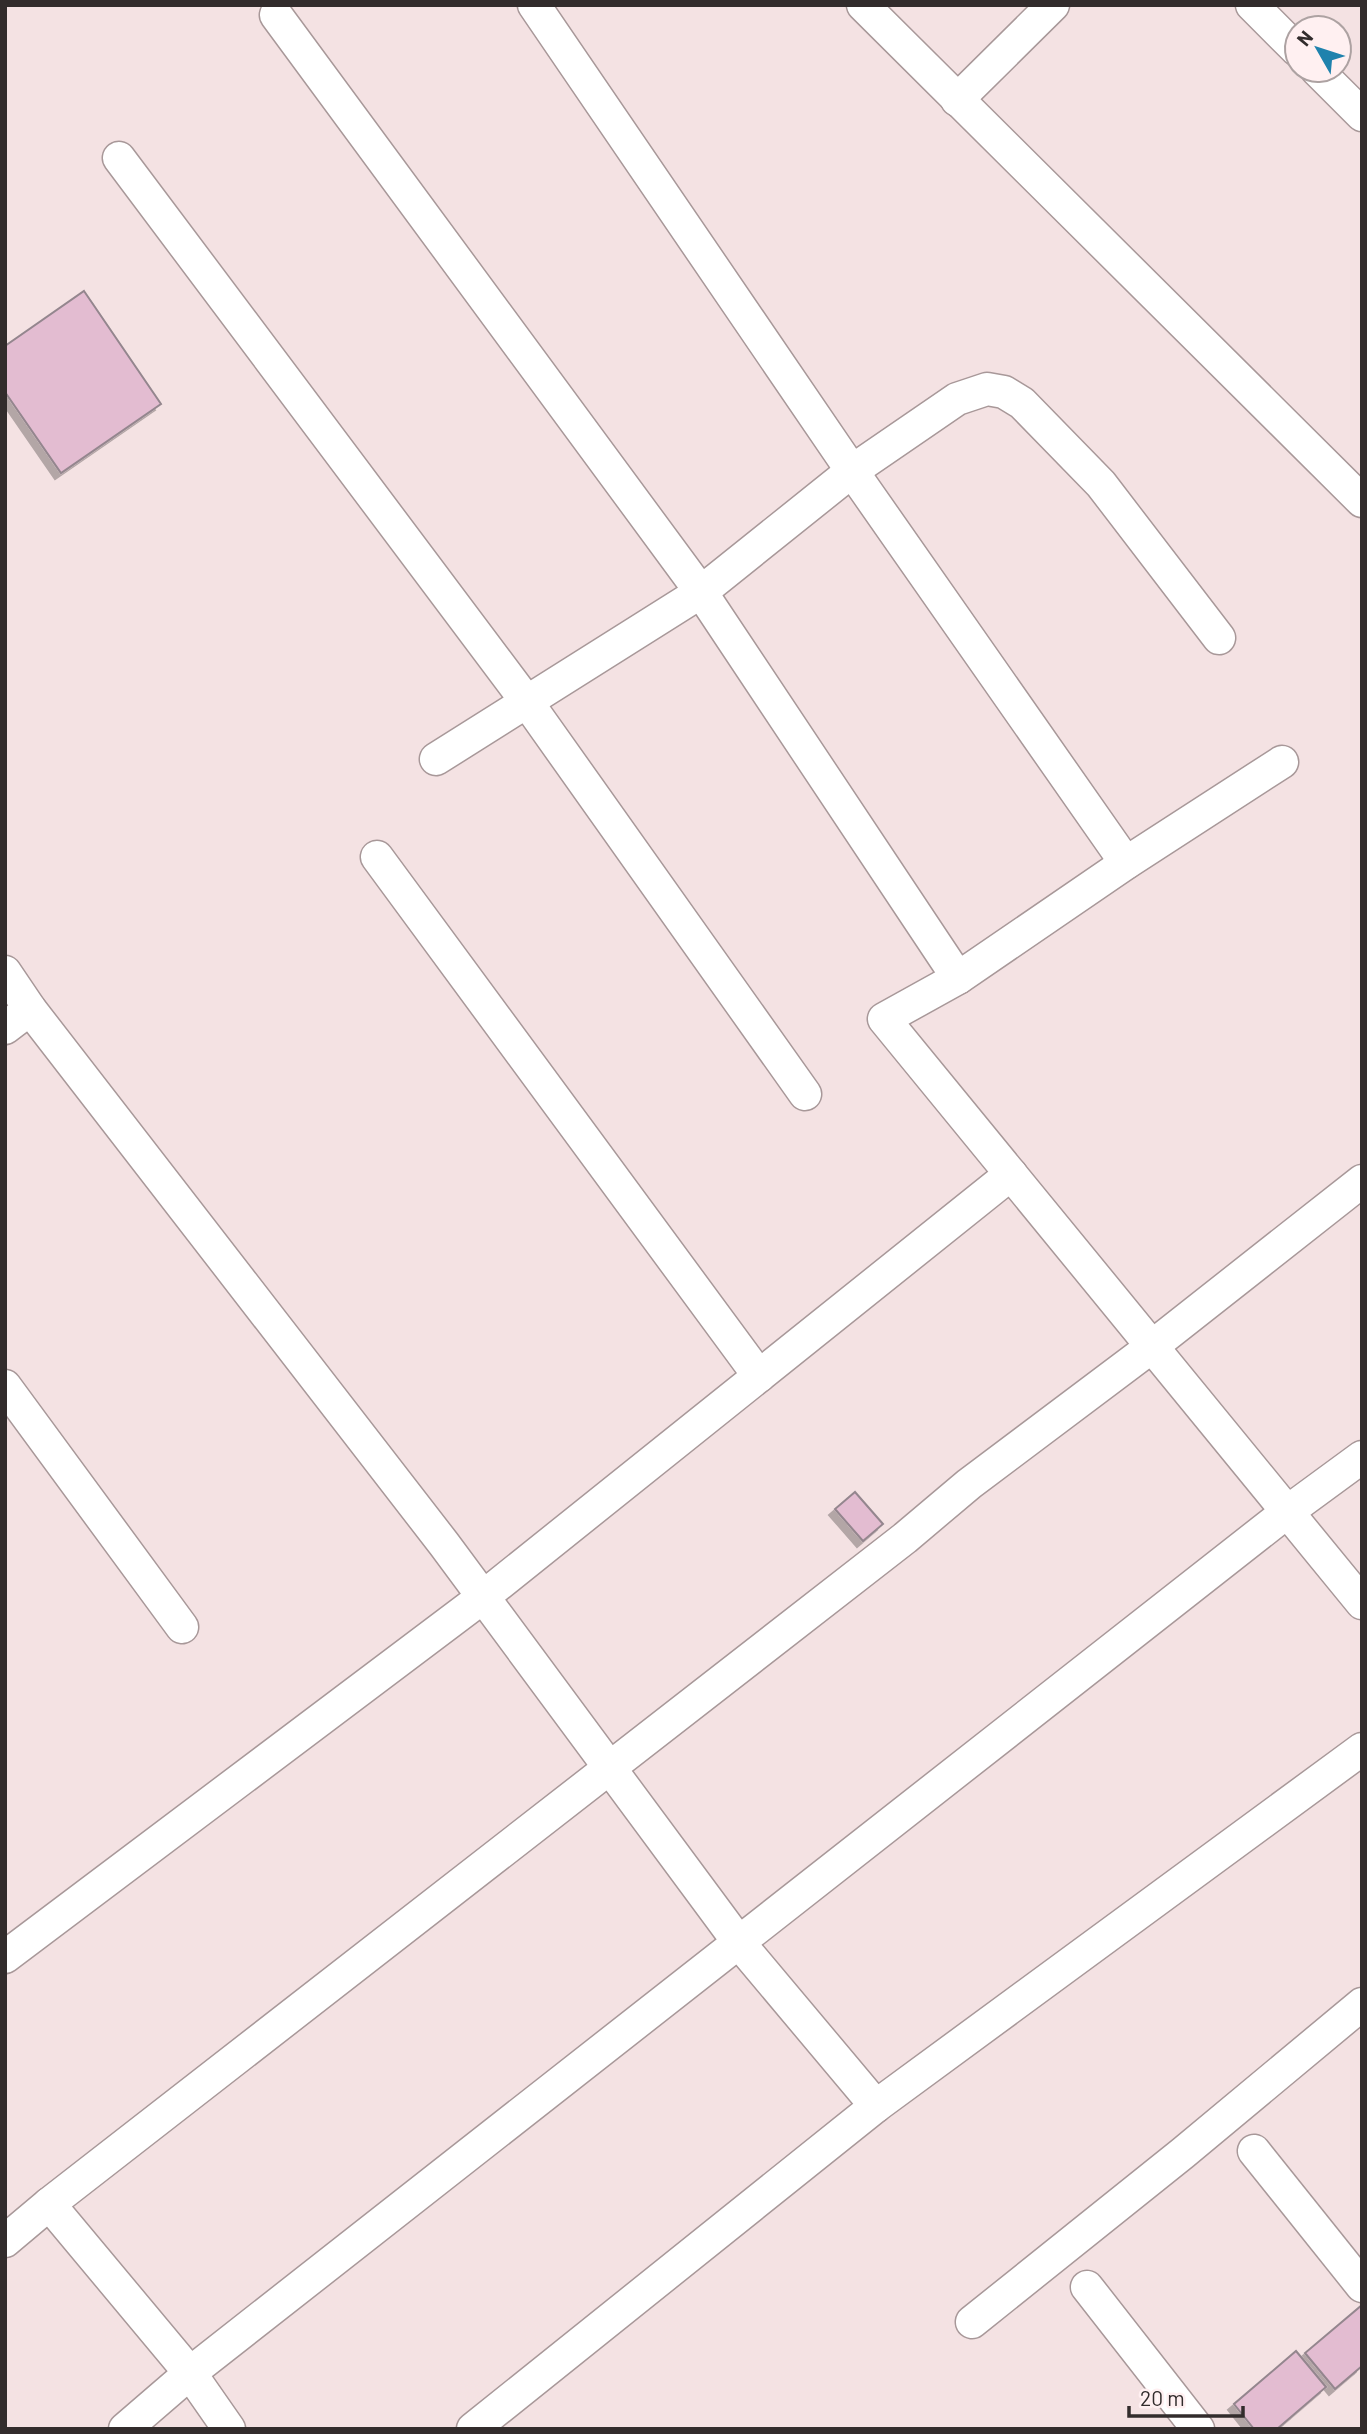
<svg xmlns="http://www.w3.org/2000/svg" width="1367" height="2434" viewBox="0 0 1367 2434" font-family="Barlow,sans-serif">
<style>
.building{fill:#e3bcd1;stroke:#94868e;stroke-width:2;filter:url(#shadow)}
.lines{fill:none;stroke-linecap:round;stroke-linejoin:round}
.minor-casing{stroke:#a89899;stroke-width:35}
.minor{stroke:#fff;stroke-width:32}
</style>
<defs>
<filter id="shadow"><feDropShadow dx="-6" dy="6" stdDeviation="0" flood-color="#0004"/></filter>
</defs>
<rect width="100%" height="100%" fill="#f4e2e3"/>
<g class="building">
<path d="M 84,291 L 161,404 L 61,473 L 5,392 L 5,346 Z"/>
<path d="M 855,1492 L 883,1524 L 863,1541 L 835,1509 Z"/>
<path d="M 1362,2305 L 1362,2366 L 1335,2389 L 1305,2353 Z"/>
<path d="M 1296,2351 L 1326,2387 L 1277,2429 L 1254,2429 L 1234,2404 Z"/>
</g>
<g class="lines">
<defs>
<g id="minor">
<path d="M 534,5 L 852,471 L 1126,863"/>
<path d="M 863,5 L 1362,501"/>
<path d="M 1252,5 L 1297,50"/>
<path d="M 276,15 L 701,592 L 958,978"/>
<path d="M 1317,70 L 1362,115"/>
<path d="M 957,100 L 1053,5"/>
<path d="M 119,158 L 527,702 L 805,1094"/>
<path d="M 436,759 L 701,592 L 852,471 L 957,399 L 987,389 L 1004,392 L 1022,403 L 1101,484 L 1219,638"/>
<path d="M 1282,762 L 1126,863 L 958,978 L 884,1019 L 1362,1603"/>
<path d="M 377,857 L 759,1376"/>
<path d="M 5,972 L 30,1009 L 444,1544 L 740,1944 L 876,2106"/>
<path d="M 5,1028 L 30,1009"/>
<path d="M 5,1386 L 182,1627"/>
<path d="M 5,1957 L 483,1597 L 1011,1174"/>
<path d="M 1254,2151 L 1362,2286"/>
<path d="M 49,2204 L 905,1538 L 969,1484 L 1150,1348 L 1362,1181"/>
<path d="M 5,2241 L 49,2204 L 190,2373 L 229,2429"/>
<path d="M 1087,2287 L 1198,2429"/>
<path d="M 972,2322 L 1183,2153 L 1362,2004"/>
<path d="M 125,2429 L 190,2373 L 1287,1512 L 1362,1457"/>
<path d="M 473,2429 L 876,2106 L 1362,1749"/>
</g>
</defs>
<use href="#minor" class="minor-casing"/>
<use href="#minor" class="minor"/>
</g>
<rect width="1367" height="2434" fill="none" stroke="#322c2c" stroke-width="14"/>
<g transform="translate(1318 49) rotate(309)"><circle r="33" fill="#fff0f1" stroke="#ada2a2" stroke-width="2"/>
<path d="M0-5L12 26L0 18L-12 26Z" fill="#1f82ad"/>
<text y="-10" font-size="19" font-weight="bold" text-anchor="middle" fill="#322c2c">N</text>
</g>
<path d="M1129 2406v10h114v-10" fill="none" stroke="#322c2c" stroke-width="3.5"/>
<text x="1140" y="2406" font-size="21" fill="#322c2c" stroke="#fff0f1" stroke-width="5" paint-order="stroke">20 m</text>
</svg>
